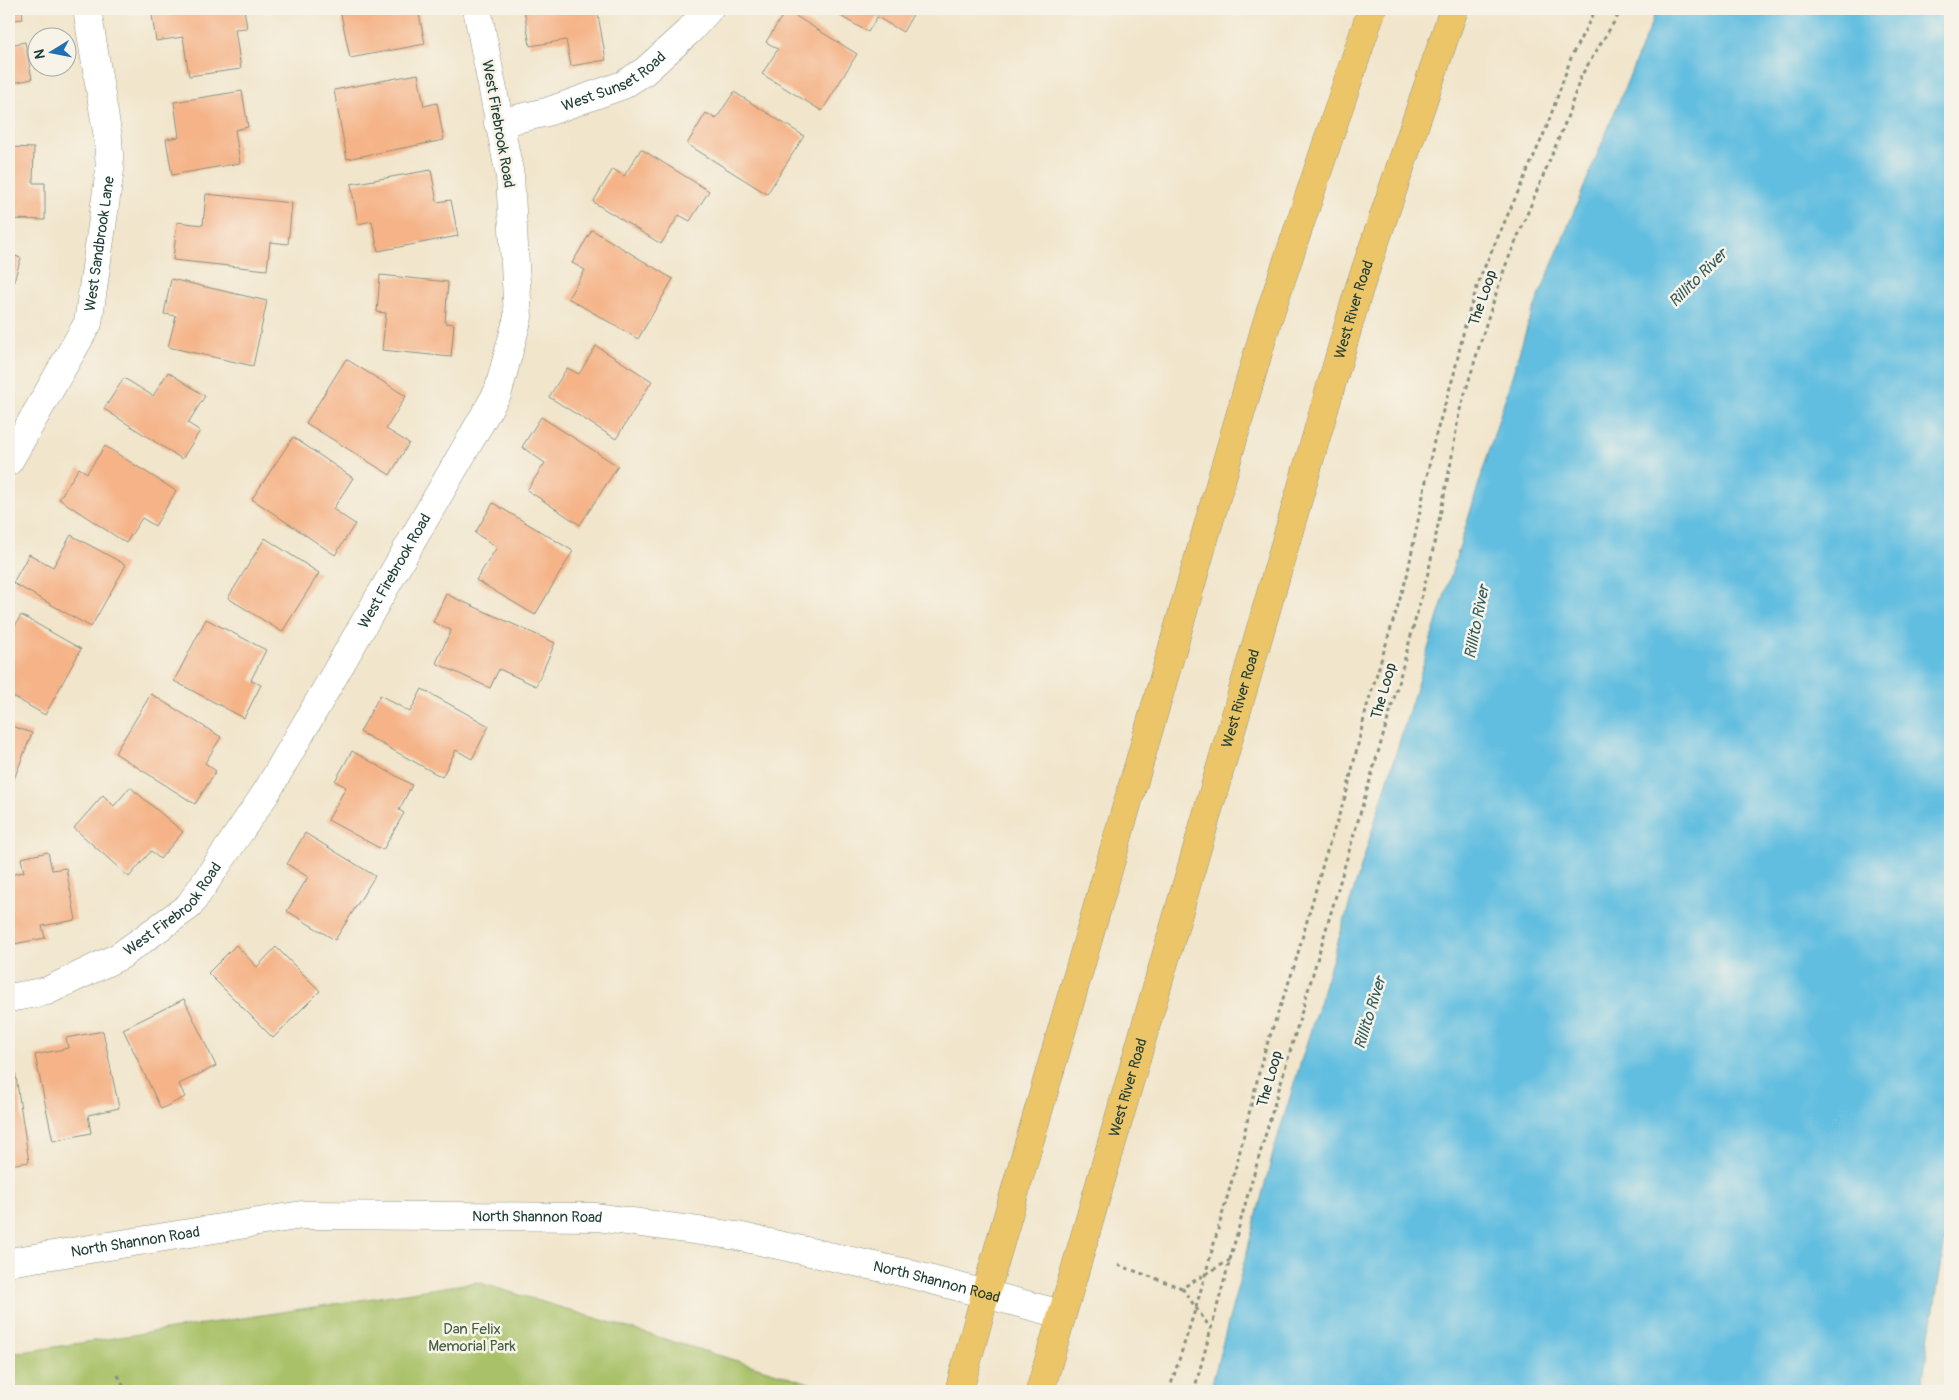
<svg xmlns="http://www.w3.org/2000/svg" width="1959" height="1400" viewBox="0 0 1959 1400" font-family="Pangolin,sans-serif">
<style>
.green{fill:#a9c167;stroke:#647f4e}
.water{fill:#62bee0;stroke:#407e8a}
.building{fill:#f5b387}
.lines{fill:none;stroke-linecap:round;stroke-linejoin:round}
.minor-casing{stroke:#889180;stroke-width:29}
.major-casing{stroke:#889180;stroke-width:29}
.path{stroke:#889180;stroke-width:3;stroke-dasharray:4 4;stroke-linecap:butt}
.minor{stroke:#fff;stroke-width:28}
.major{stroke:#edc569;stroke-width:28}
.labels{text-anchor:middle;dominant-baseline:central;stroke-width:5;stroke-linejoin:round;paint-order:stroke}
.street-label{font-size:15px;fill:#1f3d34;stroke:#f7f3e8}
.park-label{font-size:15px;fill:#425e41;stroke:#f7f3e8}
.water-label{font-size:16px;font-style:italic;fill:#305d5f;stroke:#f7f3e8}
</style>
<rect width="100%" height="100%" fill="#f7f3e8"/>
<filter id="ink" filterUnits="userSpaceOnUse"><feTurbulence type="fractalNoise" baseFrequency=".02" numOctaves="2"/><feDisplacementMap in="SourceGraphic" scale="10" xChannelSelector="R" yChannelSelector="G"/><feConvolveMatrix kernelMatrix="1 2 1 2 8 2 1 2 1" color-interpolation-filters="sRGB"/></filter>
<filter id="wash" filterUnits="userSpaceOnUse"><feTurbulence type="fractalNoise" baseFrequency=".0096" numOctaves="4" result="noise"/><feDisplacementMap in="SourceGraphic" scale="20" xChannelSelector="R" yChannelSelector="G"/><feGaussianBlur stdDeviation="1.12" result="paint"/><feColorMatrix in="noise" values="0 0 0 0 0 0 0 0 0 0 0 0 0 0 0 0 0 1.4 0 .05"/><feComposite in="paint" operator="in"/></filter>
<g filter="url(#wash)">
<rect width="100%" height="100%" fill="#f1e5cb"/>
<path class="green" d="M 477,1282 L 836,1391 L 9,1391 L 9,1354 Z"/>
<path class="water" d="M 1657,9 L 1950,9 L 1950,1209 L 1921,1391 L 1210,1391 L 1275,1146 L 1529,321 Z"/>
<g id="blocks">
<g class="building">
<path d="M 9,9 L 22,9 L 23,19 L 9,21 Z"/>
<path d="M 151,9 L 244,9 L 247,28 L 235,29 L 241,69 L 189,76 L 183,37 L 156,41 Z"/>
<path d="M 340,9 L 418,9 L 425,44 L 350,58 Z"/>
<path d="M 524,9 L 597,9 L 606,60 L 571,66 L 566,40 L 530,46 Z"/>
<path d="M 828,9 L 916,9 L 903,32 L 877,17 L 868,32 Z"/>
<path d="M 786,10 L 857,54 L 822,111 L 762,74 L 778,49 L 766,42 Z"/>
<path d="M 25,42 L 32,79 L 9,84 L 9,45 Z"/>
<path d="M 418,74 L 424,106 L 437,103 L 444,140 L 347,159 L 334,90 Z"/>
<path d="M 242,91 L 248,127 L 235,130 L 240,163 L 172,175 L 166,139 L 179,137 L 174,102 Z"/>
<path d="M 734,92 L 804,136 L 767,194 L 687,144 L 706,113 L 716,119 Z"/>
<path d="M 9,147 L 34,148 L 33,183 L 45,183 L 45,220 L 9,219 Z"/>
<path d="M 641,149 L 709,191 L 690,221 L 679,215 L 661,244 L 593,202 L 613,169 L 624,176 Z"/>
<path d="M 431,170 L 437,202 L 451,200 L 458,236 L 378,251 L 372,221 L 358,224 L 351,184 Z"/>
<path d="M 206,194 L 292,203 L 288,244 L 270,242 L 267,270 L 173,260 L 177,222 L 203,225 Z"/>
<path d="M 592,230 L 673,279 L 638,339 L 568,298 L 585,270 L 572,263 Z"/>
<path d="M 9,254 L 21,258 L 9,297 Z"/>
<path d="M 380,275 L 448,282 L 445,323 L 454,324 L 451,357 L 382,350 L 386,313 L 377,312 Z"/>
<path d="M 171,279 L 267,301 L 253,366 L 168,347 L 176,316 L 164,314 Z"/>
<path d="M 596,346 L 652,381 L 616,439 L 549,397 L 567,368 L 579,374 Z"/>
<path d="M 346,359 L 406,396 L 386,429 L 409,443 L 390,475 L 306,423 Z"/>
<path d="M 168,372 L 205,396 L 188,423 L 200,431 L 182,459 L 104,409 L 124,378 L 153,396 Z"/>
<path d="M 541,417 L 618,466 L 580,525 L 527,490 L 545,463 L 522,447 Z"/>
<path d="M 293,437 L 353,478 L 333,509 L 355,524 L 335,555 L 252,499 Z"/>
<path d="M 105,446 L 176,491 L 155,526 L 142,518 L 126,543 L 59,499 L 79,468 L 87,473 Z"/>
<path d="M 493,503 L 573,551 L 535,615 L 476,580 L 497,547 L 475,533 Z"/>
<path d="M 71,535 L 126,565 L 91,627 L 13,583 L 29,554 L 53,567 Z"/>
<path d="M 265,538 L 319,573 L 282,632 L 228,598 Z"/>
<path d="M 446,594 L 555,643 L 536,686 L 499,669 L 490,688 L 436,663 L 451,630 L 433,622 Z"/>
<path d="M 21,615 L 81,649 L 45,715 L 9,694 L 9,637 Z"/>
<path d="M 206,619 L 266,650 L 251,680 L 261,685 L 244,718 L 174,681 Z"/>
<path d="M 422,689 L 489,726 L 472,759 L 456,750 L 442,777 L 360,732 L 380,695 L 410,712 Z"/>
<path d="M 151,694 L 221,737 L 205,763 L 216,771 L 195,804 L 115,753 Z"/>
<path d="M 9,725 L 32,733 L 14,779 L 9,777 Z"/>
<path d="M 352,751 L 412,785 L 399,810 L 404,813 L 383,850 L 328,820 L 346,787 L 335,781 Z"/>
<path d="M 130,787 L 183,832 L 160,859 L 151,851 L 129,877 L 74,828 L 103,795 L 114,806 Z"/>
<path d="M 305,833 L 375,876 L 335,940 L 287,911 L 308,877 L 287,864 Z"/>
<path d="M 48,852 L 52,870 L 66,868 L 76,920 L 42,926 L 45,938 L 9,945 L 9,875 L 24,872 L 21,858 Z"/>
<path d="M 236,945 L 257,967 L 276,947 L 320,991 L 273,1038 L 208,973 Z"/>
<path d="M 184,999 L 216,1066 L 179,1084 L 185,1097 L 161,1109 L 123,1029 Z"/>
<path d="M 103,1031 L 119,1108 L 88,1115 L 91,1133 L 53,1141 L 35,1055 L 68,1048 L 66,1038 Z"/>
<path d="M 9,1051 L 12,1051 L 29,1162 L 9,1165 Z"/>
</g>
</g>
</g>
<g filter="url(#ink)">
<use href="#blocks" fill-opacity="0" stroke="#889180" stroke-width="1"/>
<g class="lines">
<defs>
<g id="minor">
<path id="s1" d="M 498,123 L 547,112 L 623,85 L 645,71 L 689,31 L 709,9"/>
<path id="s2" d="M 9,461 L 88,323 L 110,170 L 108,138 L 87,9"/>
<path id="s3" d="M 9,998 L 47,991 L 120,956 L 189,906 L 266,793 L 498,392 L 518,317 L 510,176 L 477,9"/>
<path id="s4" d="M 9,1262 L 302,1215 L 596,1217 L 737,1236 L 906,1273 L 1061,1314"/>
</g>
<g id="major">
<path d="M 959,1391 L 985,1295 L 1267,322 L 1372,9"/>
<path id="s5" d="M 1040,1391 L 1359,289 L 1454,9"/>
</g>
</defs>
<use href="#minor" class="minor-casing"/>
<use href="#major" class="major-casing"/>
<g class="path">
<path d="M 1118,1265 L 1182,1288 L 1230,1260"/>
<path d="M 1182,1288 L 1211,1329"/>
<path d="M 118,1375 L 126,1391"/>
<path d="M 1169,1391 L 1196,1307 L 1238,1159 L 1263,1056 L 1294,967 L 1325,857 L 1347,791 L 1367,706 L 1407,576 L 1434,441 L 1454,374 L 1466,321 L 1481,275 L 1546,129 L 1572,55 L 1596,9"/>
<path d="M 1194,1391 L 1246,1201 L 1395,695 L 1429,569 L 1451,462 L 1459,413 L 1486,324 L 1505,267 L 1566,121 L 1581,76 L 1622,9"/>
</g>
<use href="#minor" class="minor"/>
<use href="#major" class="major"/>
</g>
</g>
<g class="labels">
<g class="street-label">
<text stroke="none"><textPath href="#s1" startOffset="124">West Sunset Road</textPath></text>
<text transform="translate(498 124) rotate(80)">West Firebrook Road</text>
<text stroke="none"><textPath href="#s2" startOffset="239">West Sandbrook Lane</textPath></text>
<text transform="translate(1483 298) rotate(-71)">The Loop</text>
<text stroke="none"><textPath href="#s5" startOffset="1126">West River Road</textPath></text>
<text stroke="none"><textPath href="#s3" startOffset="598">West Firebrook Road</textPath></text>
<text transform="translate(1384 691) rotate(-74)">The Loop</text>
<text stroke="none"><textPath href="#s5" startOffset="721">West River Road</textPath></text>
<text stroke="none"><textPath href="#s3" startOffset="191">West Firebrook Road</textPath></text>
<text transform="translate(1270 1079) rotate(-74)">The Loop</text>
<text stroke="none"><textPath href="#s5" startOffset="316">West River Road</textPath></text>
<text stroke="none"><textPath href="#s4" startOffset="532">North Shannon Road</textPath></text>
<text stroke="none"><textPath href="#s4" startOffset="128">North Shannon Road</textPath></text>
<text stroke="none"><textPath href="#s4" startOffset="938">North Shannon Road</textPath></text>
</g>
<g class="park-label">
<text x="472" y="1329">Dan Felix<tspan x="472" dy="17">Memorial Park</tspan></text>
</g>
<g class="water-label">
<text transform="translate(1698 278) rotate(-45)">Rillito River</text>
<text transform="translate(1477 622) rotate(-79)">Rillito River</text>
<text transform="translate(1370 1013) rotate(-73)">Rillito River</text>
</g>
</g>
<rect width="1959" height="1400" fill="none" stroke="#f7f3e8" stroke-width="30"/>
<g transform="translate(52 52) rotate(260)"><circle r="24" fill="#f7f3e8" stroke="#a1aaa0"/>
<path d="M0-4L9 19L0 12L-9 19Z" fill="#1f6fb2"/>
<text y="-8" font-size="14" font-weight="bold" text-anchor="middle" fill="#1f3d34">N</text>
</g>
</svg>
